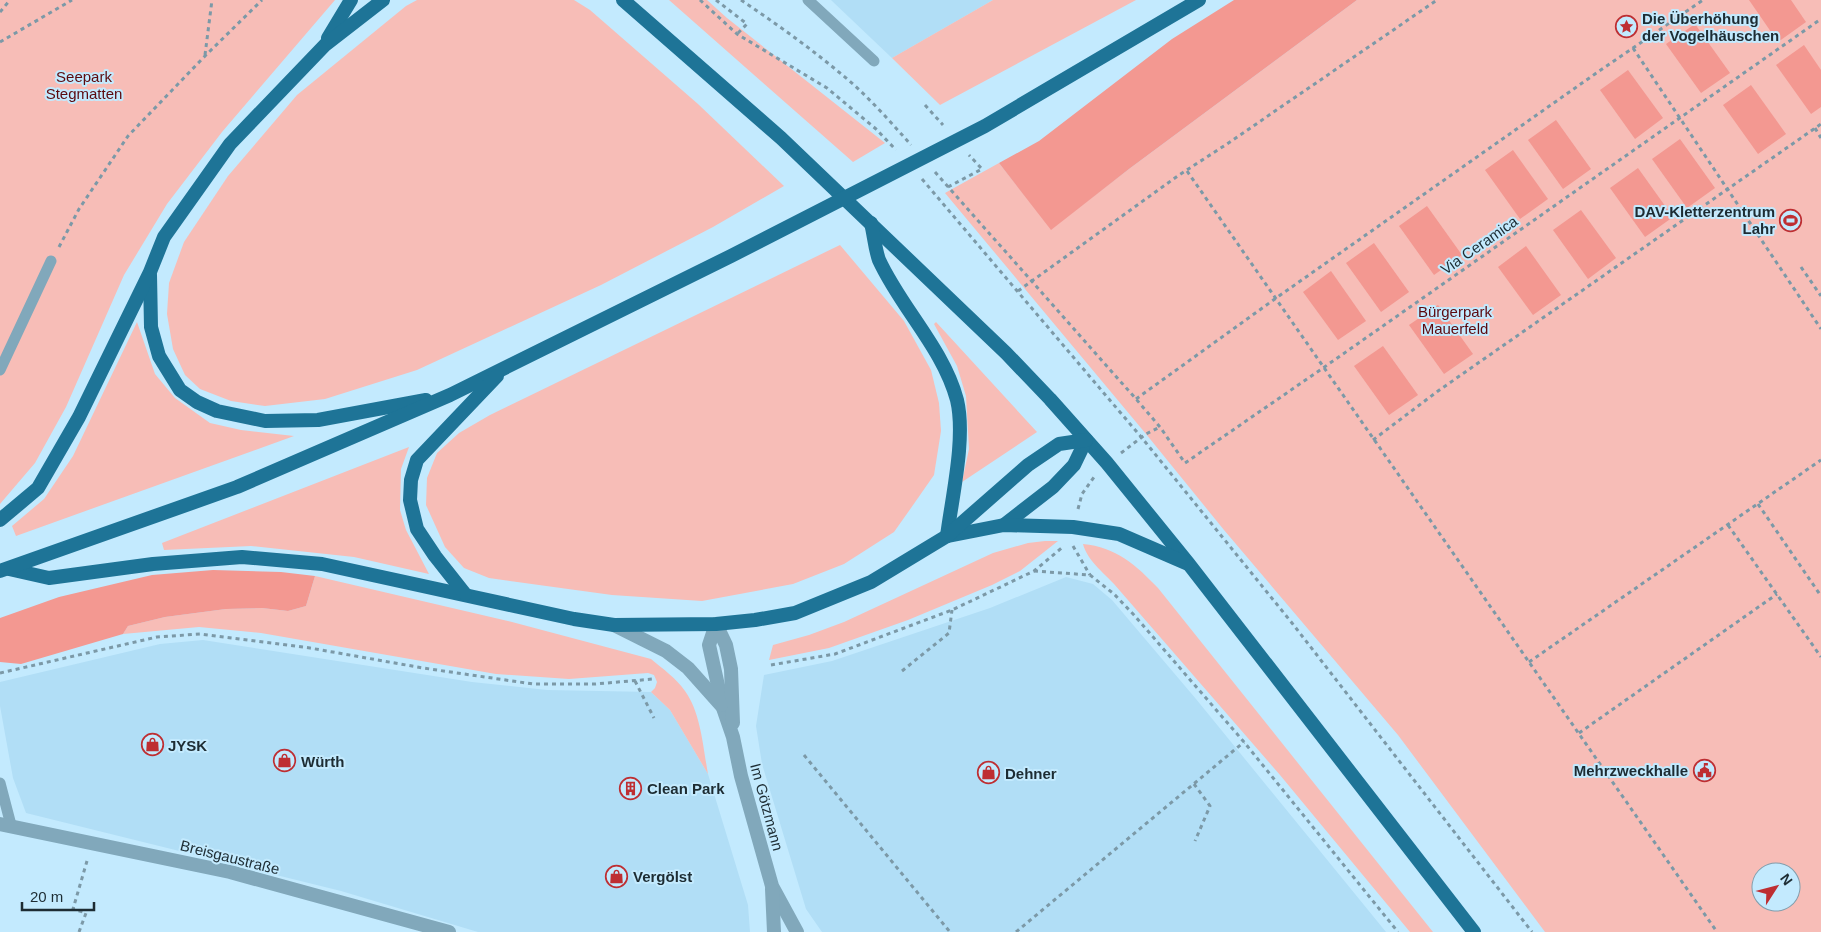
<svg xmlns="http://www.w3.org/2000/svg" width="1821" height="932" viewBox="0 0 1821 932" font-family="Helvetica,sans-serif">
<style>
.built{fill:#b1def6}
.green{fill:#f7bdb7;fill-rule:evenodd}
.forest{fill:#f39891}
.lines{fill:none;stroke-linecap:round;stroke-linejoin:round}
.path{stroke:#7c99a7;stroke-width:3;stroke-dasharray:4 4;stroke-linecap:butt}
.service{stroke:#81a8bb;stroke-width:11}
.minor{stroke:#81a8bb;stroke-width:14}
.tertiary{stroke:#81a8bb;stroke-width:14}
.primary{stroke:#1e7497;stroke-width:14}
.labels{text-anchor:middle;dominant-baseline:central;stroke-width:4;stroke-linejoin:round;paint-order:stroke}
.poi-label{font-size:15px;font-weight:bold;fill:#1d2c33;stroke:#c3eafe;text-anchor:start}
.park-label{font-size:15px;fill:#5c0a0f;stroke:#c3eafe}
.street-label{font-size:15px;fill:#1d2c33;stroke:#c3eafe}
</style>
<rect width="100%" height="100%" fill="#c3eafe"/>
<g class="built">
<path d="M 831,0 L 993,0 L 892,58 Z"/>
<path d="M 1066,577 L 1093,584 L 1112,600 L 1196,699 L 1386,932 L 822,932 L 806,909 L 762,764 L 756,726 L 764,675 L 832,661 L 990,608 Z"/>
<path d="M 203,640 L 472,682 L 547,690 L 651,692 L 670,710 L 708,774 L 748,905 L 750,932 L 478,932 L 341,891 L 26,813 L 13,778 L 0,706 L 0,682 L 160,644 Z"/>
</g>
<g class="green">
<path d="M 0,0 L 335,0 L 222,132 L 167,204 L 124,275 L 66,407 L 35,463 L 0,504 Z"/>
<path d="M 417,0 L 574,0 L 590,10 L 698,104 L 784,186 L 713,227 L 601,285 L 417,370 L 325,399 L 265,406 L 231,401 L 200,389 L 185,375 L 173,349 L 167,314 L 169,283 L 184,242 L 228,176 L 297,95 L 406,6 Z"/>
<path d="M 669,0 L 707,0 L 727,18 L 885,143 L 853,162 Z"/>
<path d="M 993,0 L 1136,0 L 940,105 L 892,58 Z"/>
<path d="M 1357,0 L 1821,0 L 1821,932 L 1545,932 L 1398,735 L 1224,530 L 1146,434 L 945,193 L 999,163 L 1051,229 L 1129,169 ZM 1761,872 L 1791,872 L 1791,902 L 1761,902 Z"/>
<path d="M 840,245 L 904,321 L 931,370 L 939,403 L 941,431 L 934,475 L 911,508 L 894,532 L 844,564 L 793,584 L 702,601 L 612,595 L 489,578 L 464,568 L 445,547 L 426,505 L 427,478 L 437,453 L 459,433 L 490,415 Z"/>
<path d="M 137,322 L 155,374 L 175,398 L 210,423 L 241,430 L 294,436 L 16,536 L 12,526 L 44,499 L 73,456 Z"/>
<path d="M 936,322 L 1037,432 L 962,482 L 969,449 L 966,396 L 957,366 L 934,324 Z"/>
<path d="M 409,447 L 401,469 L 400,510 L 406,530 L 429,574 L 354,557 L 251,546 L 164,550 L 162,543 Z"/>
<path d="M 1045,541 L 1058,541 L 1020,571 L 992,585 L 908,620 L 829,648 L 769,660 L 773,645 L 809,635 L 844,622 L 993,553 L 1028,543 Z"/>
<path d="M 1083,544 C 1116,547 1136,565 1158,588 L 1433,932 L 1410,932 L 1280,775 L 1114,584 C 1103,572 1087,560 1083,544 Z"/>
<path d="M 315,576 L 512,622 L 651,659 C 663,669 676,678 685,691 C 701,713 703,747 708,774 L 670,710 L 651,692 L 655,688 L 657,682 L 654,675 L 648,673 L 569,679 L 496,674 L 261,633 L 199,627 L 123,634 L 128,626 L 165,617 L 226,609 L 262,608 L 288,611 L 306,606 Z"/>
</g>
<g class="forest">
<path d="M 1234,0 L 1357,0 L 1129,169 L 1051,230 L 999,163 L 1039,141 L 1172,39 Z"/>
<path d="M 1749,0 L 1791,0 L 1806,22 L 1778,42 Z"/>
<path d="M 1695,24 L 1730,73 L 1701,93 L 1666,44 Z"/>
<path d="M 1804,45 L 1821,70 L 1821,107 L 1811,114 L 1776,65 Z"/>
<path d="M 1628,70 L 1663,118 L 1635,139 L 1600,90 Z"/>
<path d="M 1751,85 L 1786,134 L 1758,154 L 1723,105 Z"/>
<path d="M 1556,120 L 1591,169 L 1563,189 L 1528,140 Z"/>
<path d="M 1680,139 L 1715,188 L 1687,208 L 1652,159 Z"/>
<path d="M 1513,150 L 1548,199 L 1520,219 L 1485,170 Z"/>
<path d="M 1638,168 L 1673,217 L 1645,237 L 1610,188 Z"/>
<path d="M 1427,206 L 1462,255 L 1434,275 L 1399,226 Z"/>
<path d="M 1581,210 L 1616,258 L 1588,279 L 1553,230 Z"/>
<path d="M 1374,243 L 1409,292 L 1381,312 L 1346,263 Z"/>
<path d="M 1526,246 L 1561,295 L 1533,315 L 1498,267 Z"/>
<path d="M 1331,271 L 1366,321 L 1338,340 L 1303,292 Z"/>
<path d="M 1438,305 L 1473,354 L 1444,374 L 1409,325 Z"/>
<path d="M 1383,346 L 1418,395 L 1389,415 L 1354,366 Z"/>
<path d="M 213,570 L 281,572 L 315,576 L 306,606 L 288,611 L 262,608 L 226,609 L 165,617 L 128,626 L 123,634 L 21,664 L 0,662 L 0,618 L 59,597 L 152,575 Z"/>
</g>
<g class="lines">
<g class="path">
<path d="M 700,0 L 737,34 L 827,88 L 876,129 L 896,150"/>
<path d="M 716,0 L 747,24 L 737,34"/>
<path d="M 741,0 C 775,23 809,47 840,73 C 866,94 889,120 911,145"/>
<path d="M 0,12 L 10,0"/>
<path d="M 0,42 L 72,0"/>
<path d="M 1633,48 L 1821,329"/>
<path d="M 205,55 L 212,0"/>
<path d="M 925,105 L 943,125"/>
<path d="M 1815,128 L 1821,138"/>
<path d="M 1187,171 L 1717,932"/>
<path d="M 935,172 L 1136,399 L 1160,427 L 1185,463 L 1323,368 L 1821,19"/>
<path d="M 922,179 L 1142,438 L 1292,623 L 1532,932"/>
<path d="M 948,187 L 982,169 L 969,155"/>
<path d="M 59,247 L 79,209 L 128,136 L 205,56 L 262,0"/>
<path d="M 1801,267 L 1821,296"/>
<path d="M 1018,291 L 1179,175 L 1227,144 L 1437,0"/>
<path d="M 1136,399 L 1279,296 L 1595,74 L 1703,0"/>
<path d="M 1373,440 L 1438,391 L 1821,124"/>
<path d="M 1121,453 L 1146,434 L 1160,427"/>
<path d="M 1758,504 L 1821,596"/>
<path d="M 1078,509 L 1082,494 L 1094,477"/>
<path d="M 1728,525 L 1821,657"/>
<path d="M 1073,546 L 1090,575"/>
<path d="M 1034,571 L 1090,575 L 1114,594 L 1134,615 L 1244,742 L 1398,932"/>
<path d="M 1529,662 L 1821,460"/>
<path d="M 771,665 L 835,654 L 952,610 L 1034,571 L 1064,546"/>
<path d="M 902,671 L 949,633 L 952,610"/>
<path d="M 0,673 L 157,637 L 200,634 L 310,648 L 423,668 L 533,684 L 595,684 L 653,679"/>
<path d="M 635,681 L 654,718"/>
<path d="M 1579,733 L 1777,594"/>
<path d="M 804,755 L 950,932"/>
<path d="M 1194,784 L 1210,806 L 1195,841"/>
<path d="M 79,932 L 86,913 L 73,909 L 87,861"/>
<path d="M 1016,932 L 1244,742"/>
</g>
<g class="service">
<path d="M 808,0 L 874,61"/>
<path d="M 0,370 L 51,261"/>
<path d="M 0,783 L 11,825"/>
</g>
<path class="minor" d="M 0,824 L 230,872 L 449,932"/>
<g class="tertiary">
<path d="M 716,624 L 709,645 L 723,708 L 733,737 L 741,776 L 772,886 L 797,932"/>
<path d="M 716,624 L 726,645 L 731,669 L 733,723"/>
<path d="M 614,625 L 666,651 L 688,668 L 721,705"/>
<path d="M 772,889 L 774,932"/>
</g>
<g class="primary">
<path d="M 623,0 L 781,138 L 1006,353 L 1050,399 L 1107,463 L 1188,563 L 1474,932"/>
<path d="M 328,38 L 351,0"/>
<path d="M 871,223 C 874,235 875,249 879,260 C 901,308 943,348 957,400 C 966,438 952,497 947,536"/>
<path d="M 150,275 L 151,327 L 159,356 L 180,390 L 197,402 L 217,411 L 265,421 L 318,420 L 426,400"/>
<path d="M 0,520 L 38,488 L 79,417 L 150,272 L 164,237 L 230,144 L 325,45 L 383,0"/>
<path d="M 1004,525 L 1053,487 L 1074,465 L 1086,440"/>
<path d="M 948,536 L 1004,525 L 1073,527 L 1119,534 L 1186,563"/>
<path d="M 9,569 L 49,578 L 153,564 L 242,557 L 322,564 L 574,619 L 614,625 L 716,624 L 755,620 L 795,613 L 871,582 L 947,536 L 1028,465 L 1059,444 L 1086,440"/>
<path d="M 0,571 L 237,487 L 450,395 L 731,256 L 985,126 L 1199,0"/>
<path d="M 465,594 L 435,556 L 417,529 L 410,500 L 411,480 L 417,460 L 497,376"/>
</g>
</g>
<defs>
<symbol id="sight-ring" viewBox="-11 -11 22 22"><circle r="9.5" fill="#c3eafe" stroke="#be2e32" stroke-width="1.5"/><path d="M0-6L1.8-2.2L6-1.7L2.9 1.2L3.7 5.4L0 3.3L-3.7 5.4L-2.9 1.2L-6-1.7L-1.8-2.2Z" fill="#be2e32"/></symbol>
<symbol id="stadium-ring" viewBox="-11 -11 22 22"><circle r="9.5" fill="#c3eafe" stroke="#be2e32" stroke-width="1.5"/><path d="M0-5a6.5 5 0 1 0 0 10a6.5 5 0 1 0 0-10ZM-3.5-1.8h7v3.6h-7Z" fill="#be2e32"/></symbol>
<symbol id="shop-ring" viewBox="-11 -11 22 22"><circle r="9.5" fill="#c3eafe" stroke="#be2e32" stroke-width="1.5"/><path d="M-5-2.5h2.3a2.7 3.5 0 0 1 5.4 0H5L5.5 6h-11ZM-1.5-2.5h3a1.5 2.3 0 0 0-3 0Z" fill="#be2e32"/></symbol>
<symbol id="civic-ring" viewBox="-11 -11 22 22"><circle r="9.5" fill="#c3eafe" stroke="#be2e32" stroke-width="1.5"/><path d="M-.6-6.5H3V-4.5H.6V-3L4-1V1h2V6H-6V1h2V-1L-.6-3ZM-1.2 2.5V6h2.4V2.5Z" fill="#be2e32"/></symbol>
<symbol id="building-ring" viewBox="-11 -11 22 22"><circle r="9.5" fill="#c3eafe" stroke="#be2e32" stroke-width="1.5"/><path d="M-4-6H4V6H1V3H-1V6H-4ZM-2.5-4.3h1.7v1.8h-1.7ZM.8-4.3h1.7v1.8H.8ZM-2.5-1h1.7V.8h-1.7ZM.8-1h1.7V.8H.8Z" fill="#be2e32"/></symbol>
</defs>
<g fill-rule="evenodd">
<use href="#sight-ring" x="1614" y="14" width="25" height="25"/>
<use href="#stadium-ring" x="1778" y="208" width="25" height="25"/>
<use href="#shop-ring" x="140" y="732" width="25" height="25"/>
<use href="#shop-ring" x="272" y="748" width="25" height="25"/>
<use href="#civic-ring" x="1692" y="758" width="25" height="25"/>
<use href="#shop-ring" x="976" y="760" width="25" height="25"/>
<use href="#building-ring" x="618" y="776" width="25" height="25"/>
<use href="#shop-ring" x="604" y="864" width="25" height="25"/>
</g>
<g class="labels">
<g class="poi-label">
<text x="1642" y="18">Die Überhöhung<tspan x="1642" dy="17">der Vogelhäuschen</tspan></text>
<text x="1775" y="211" text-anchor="end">DAV-Kletterzentrum<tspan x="1775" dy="17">Lahr</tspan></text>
<text x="168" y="745">JYSK</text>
<text x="301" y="761">Würth</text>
<text x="1688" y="770" text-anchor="end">Mehrzweckhalle</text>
<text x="1005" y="773">Dehner</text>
<text x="647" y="788">Clean Park</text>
<text x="633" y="876">Vergölst</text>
</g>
<g class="park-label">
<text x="84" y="76">Seepark<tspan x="84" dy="17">Stegmatten</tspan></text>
<text x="1455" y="311">Bürgerpark<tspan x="1455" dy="17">Mauerfeld</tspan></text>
</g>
<g class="street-label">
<text transform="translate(1479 245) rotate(-35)">Via Ceramica</text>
<text transform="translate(767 807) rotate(75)">Im Götzmann</text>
<text transform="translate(230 857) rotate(14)">Breisgaustraße</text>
</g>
</g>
<g transform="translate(1776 887) rotate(54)"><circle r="24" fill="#c3eafe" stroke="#819ead"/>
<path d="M0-4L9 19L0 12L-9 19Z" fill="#be2e32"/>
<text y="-8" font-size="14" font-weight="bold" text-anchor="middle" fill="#1d2c33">N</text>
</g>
<path d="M22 902v8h72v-8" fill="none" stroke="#1d2c33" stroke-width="2.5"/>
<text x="30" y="902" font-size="15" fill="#1d2c33" stroke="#c3eafe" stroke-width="4" paint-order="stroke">20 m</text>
</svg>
